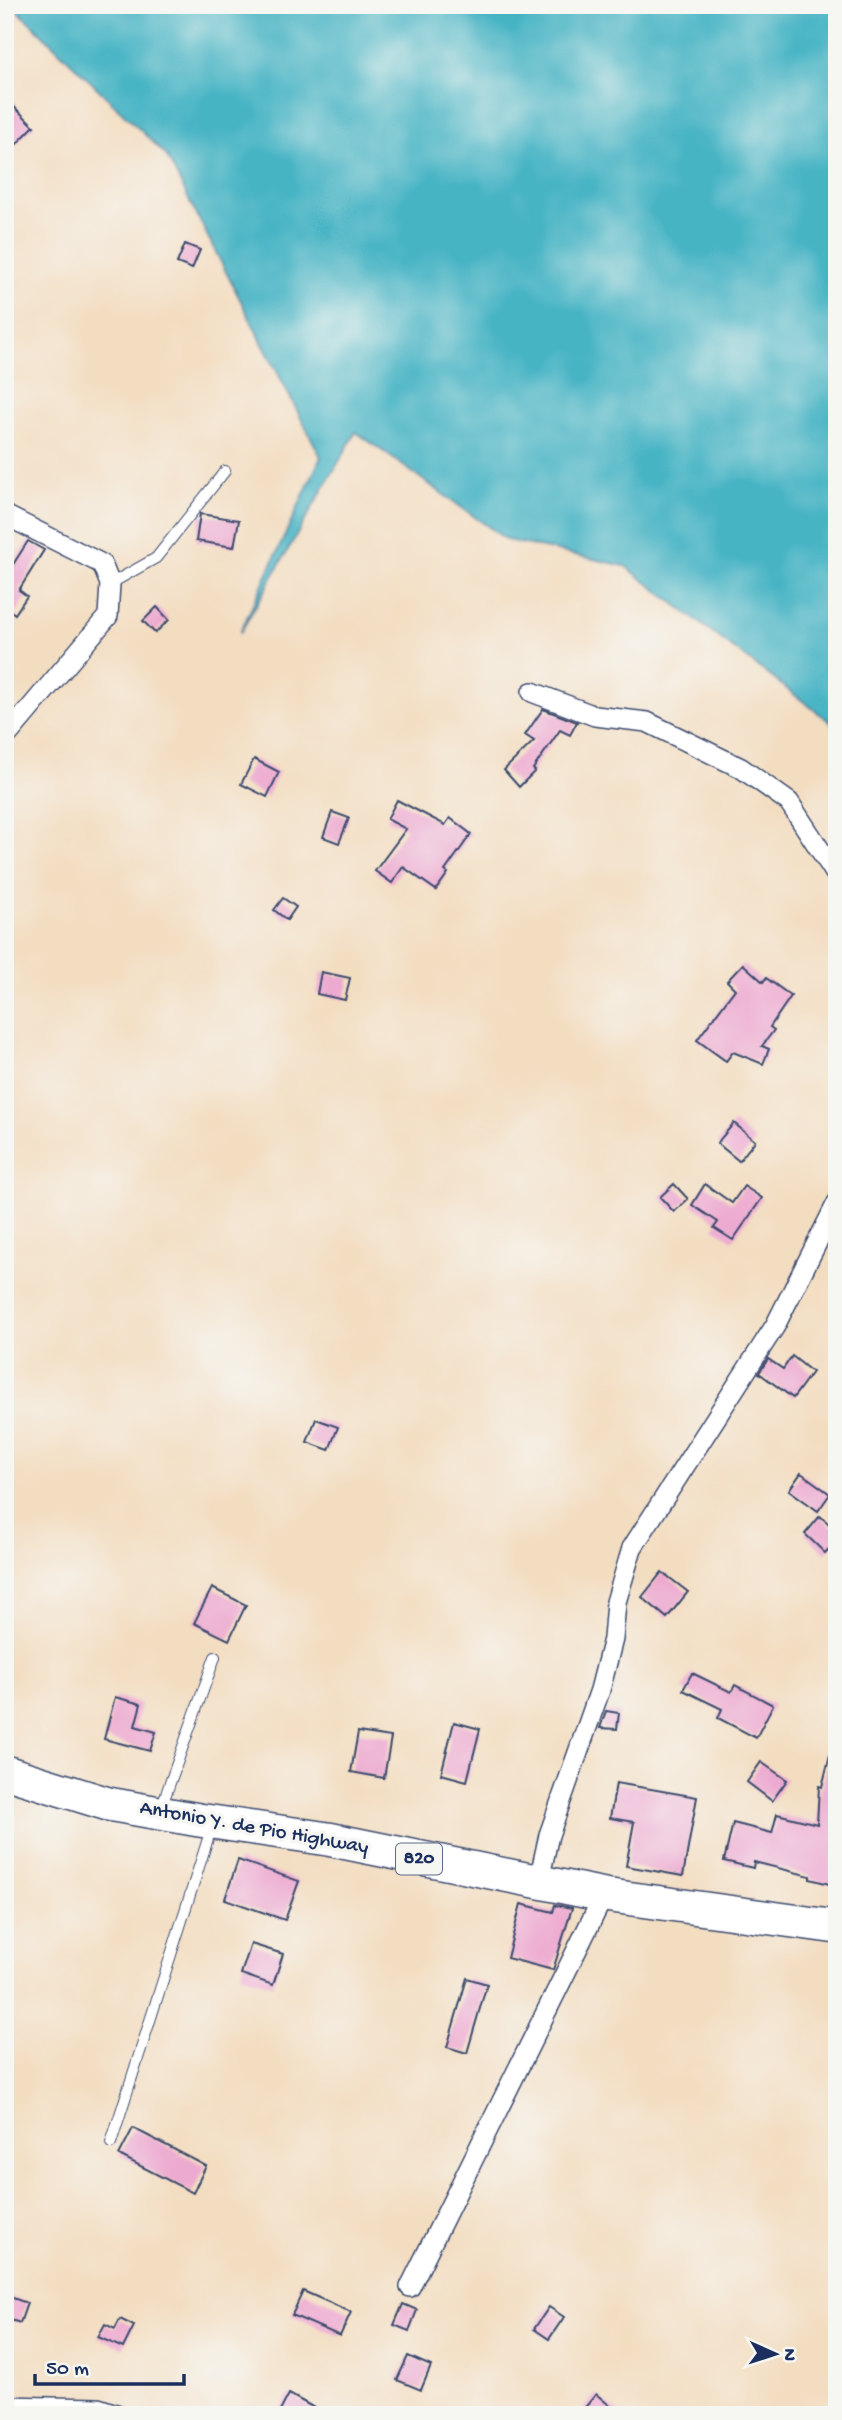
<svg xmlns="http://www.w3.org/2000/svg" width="842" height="2420" viewBox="0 0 842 2420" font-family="'Gochi Hand',sans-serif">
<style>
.water{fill:#47b4c4;stroke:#317291;stroke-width:2}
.building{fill:#edaad0}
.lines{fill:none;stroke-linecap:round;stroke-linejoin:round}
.lane-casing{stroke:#3b496d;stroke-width:12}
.street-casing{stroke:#3b496d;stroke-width:22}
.highway-casing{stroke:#3b496d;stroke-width:36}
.path{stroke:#3b496d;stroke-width:3.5;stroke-dasharray:2 5;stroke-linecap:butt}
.lane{stroke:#fff;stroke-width:10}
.street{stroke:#fff;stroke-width:19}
.highway{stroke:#fff;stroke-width:33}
.labels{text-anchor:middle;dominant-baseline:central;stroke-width:7;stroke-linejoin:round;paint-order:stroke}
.shield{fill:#f6f6f2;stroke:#5d6b8a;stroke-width:2}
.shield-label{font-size:19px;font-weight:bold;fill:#1b2f5e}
.street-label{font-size:21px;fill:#1b2f5e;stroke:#f6f6f2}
</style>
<rect width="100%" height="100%" fill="#f6f6f2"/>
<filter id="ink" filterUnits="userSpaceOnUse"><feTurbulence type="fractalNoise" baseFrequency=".0143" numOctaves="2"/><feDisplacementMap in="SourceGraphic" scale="14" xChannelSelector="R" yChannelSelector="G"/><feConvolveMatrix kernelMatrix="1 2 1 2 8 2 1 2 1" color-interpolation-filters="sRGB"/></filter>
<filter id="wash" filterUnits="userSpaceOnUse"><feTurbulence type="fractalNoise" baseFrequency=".00686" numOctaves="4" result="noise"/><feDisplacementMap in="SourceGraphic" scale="28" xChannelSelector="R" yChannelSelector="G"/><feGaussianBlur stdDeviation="1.57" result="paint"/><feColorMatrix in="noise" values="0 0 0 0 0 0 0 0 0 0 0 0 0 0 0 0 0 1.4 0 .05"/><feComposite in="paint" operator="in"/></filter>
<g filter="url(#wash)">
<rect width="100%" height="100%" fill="#f3ddc1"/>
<path class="water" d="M 12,5 L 837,5 L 837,727 L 625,566 L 507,540 L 356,432 L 240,633 L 321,457 L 166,155 Z"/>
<g id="blocks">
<g class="building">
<path d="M 5,98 L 34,126 L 5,156 Z"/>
<path d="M 185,244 L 200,250 L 192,269 L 177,263 Z"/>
<path d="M 200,514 L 239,520 L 234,547 L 196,541 Z"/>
<path d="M 28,541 L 44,550 L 19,590 L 27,596 L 15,614 L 8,609 L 5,613 L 5,577 Z"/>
<path d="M 157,607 L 169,620 L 155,633 L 143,621 Z"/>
<path d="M 543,709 L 577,722 L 570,735 L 560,730 L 533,769 L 535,771 L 519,787 L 504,770 L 534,741 L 525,735 Z"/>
<path d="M 254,759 L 279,772 L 267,797 L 241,784 Z"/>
<path d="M 397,800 L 445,825 L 450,818 L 471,834 L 445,871 L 448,873 L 436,890 L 403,867 L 392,883 L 375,871 L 406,829 L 387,819 Z"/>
<path d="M 332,812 L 349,818 L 339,843 L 323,837 Z"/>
<path d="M 283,898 L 296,907 L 287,920 L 274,910 Z"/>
<path d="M 743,964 L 763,982 L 766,978 L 791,996 L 770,1027 L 774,1030 L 762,1046 L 769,1049 L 763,1064 L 733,1052 L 726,1061 L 697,1040 L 735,989 L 727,981 Z"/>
<path d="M 321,972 L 350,978 L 345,1000 L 317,994 Z"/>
<path d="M 734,1123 L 755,1141 L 739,1161 L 717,1143 Z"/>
<path d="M 674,1184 L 688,1199 L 674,1212 L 660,1197 Z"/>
<path d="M 705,1184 L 732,1203 L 744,1186 L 762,1198 L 733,1240 L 714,1228 L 718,1222 L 692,1205 Z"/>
<path d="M 792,1356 L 812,1372 L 793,1398 L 759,1373 L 768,1359 L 783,1369 Z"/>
<path d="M 316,1419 L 338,1427 L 329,1450 L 307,1442 Z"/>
<path d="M 801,1473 L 830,1494 L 818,1511 L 789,1490 Z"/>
<path d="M 820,1516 L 837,1531 L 837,1540 L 825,1553 L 805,1534 Z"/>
<path d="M 662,1572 L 688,1592 L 667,1618 L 642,1597 Z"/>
<path d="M 212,1588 L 246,1605 L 229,1640 L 194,1623 Z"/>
<path d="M 692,1673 L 731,1692 L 735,1685 L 773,1705 L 756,1738 L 718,1718 L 722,1709 L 683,1690 Z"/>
<path d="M 115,1697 L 141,1704 L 135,1726 L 156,1732 L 150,1751 L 104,1739 Z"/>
<path d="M 606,1711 L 619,1713 L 617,1729 L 600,1728 Z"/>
<path d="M 454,1722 L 480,1729 L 467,1781 L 441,1774 Z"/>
<path d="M 358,1732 L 391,1737 L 384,1778 L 351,1772 Z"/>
<path d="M 831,1751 L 837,1752 L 837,1886 L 810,1879 L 810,1876 L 754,1862 L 753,1868 L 724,1861 L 733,1823 L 772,1833 L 777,1814 L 817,1824 L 819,1786 L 822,1787 Z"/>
<path d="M 761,1762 L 787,1780 L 772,1801 L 747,1782 Z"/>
<path d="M 616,1783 L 697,1797 L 683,1876 L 626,1866 L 634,1822 L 610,1818 Z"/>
<path d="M 238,1860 L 299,1881 L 285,1920 L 225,1899 Z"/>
<path d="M 521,1904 L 553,1912 L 555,1905 L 572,1908 L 553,1970 L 507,1958 Z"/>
<path d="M 251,1944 L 283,1954 L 273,1985 L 241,1974 Z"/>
<path d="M 467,1978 L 487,1984 L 467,2053 L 447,2047 Z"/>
<path d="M 133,2128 L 206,2166 L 193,2193 L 119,2155 Z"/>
<path d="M 303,2291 L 351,2312 L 340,2336 L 292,2315 Z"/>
<path d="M 10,2297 L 27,2303 L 20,2323 L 5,2318 Z"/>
<path d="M 403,2304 L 417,2310 L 409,2331 L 394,2325 Z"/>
<path d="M 549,2307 L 564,2317 L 549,2339 L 534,2329 Z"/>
<path d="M 120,2319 L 134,2326 L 123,2348 L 98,2337 L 105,2324 L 115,2329 Z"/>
<path d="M 408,2356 L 431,2366 L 421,2390 L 397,2380 Z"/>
<path d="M 289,2394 L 327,2415 L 278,2415 Z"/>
<path d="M 596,2394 L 621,2415 L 579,2415 Z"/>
</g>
</g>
</g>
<g filter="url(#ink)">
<use href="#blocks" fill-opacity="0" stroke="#3b496d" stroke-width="2"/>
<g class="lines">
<defs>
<g id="lane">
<path d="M 110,584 L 156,558 L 225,471"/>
<path d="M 161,1808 L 215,1657"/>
<path d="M 111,2143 L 212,1826"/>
</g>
<g id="street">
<path d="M 5,515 L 102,564 L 110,584 L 108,616 L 5,738"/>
<path d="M 532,692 L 595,716 L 647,722 L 741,768 L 789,802 L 837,876"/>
<path d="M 539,1880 L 549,1835 L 600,1690 L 613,1639 L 616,1602 L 632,1548 L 775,1326 L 837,1203"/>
<path d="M 410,2287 L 604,1895"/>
<path d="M 5,2406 L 98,2408 L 119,2415"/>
</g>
<path id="highway" d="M 5,1772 L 108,1804 L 199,1820 L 328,1839 L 604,1895 L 837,1927"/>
</defs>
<use href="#lane" class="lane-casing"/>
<use href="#street" class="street-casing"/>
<use href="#highway" class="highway-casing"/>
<path class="path" d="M 5,172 L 9,166"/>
<use href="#lane" class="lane"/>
<use href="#street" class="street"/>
<use href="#highway" class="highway"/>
</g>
</g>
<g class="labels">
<rect class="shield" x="396" y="1843.5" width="46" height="31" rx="5"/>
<g class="shield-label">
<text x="419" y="1859">820</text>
</g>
<g class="street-label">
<text transform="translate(254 1829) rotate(10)">Antonio Y. de Pio Highway</text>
</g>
</g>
<rect width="842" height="2420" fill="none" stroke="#f6f6f2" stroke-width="28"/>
<g transform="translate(775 2354) rotate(93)" stroke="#f6f6f2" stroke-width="5" paint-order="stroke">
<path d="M0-5L12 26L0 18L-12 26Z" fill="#1b2f5e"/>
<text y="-10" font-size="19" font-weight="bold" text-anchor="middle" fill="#1b2f5e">N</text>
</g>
<path d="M35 2374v10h149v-10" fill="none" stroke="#1b2f5e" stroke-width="3.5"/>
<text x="46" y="2374" font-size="21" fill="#1b2f5e" stroke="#f6f6f2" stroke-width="5" paint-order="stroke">50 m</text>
</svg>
